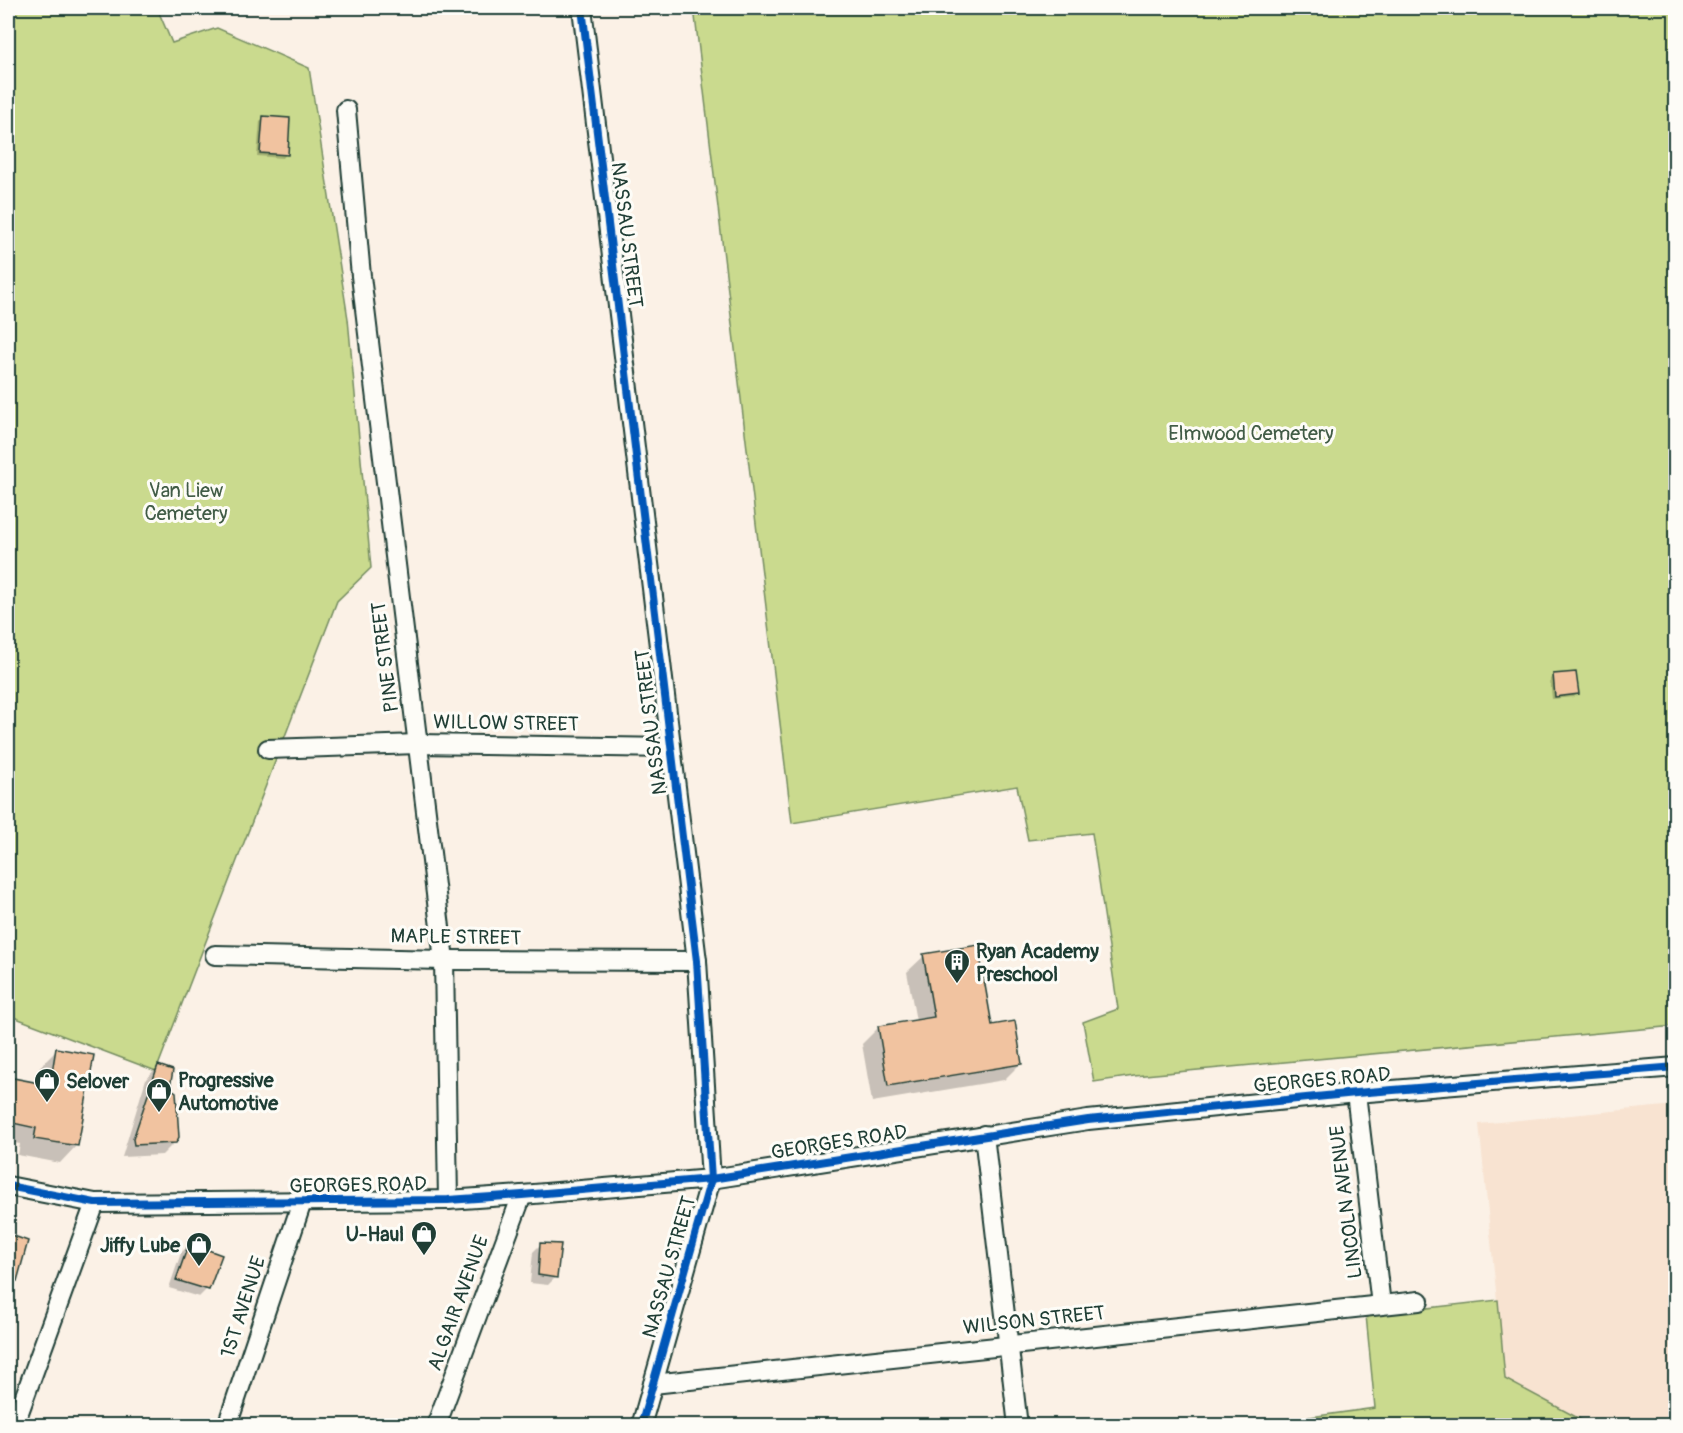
<svg xmlns="http://www.w3.org/2000/svg" width="1683" height="1433" viewBox="0 0 1683 1433" font-family="Pangolin,sans-serif">
<style>
.built{fill:#f8e3d1}
.green{fill:#cada8e;stroke:#748c61;stroke-width:1.5}
.shadow{fill:#0003}
.building{fill:#f1c3a0;stroke:#1f3d34;stroke-width:1.5}
.lines{fill:none;stroke-linecap:round;stroke-linejoin:round}
.minor-casing{stroke:#1f3d34;stroke-width:22}
.minor{stroke:#fdfcf7;stroke-width:18}
.cycleway-casing{stroke:#fdfcf7;stroke-width:11}
.cycleway{stroke:#0057b8;stroke-width:8}
.labels{text-anchor:middle;dominant-baseline:central;stroke-width:6;stroke-linejoin:round;paint-order:stroke}
.street-label{font-size:20px;fill:#1f3d34;stroke:#fdfcf7}
.park-label{font-size:20px;fill:#415c46;stroke:#fdfcf7}
.poi-label{font-size:20px;font-weight:bold;fill:#1f3d34;stroke:#fdfcf7;text-anchor:start}
</style>
<rect width="100%" height="100%" fill="#fbf1e6"/>
<filter id="ink" filterUnits="userSpaceOnUse"><feTurbulence type="fractalNoise" baseFrequency=".0167" numOctaves="2"/><feDisplacementMap in="SourceGraphic" scale="12" xChannelSelector="R" yChannelSelector="G"/><feConvolveMatrix kernelMatrix="1 2 1 2 8 2 1 2 1" color-interpolation-filters="sRGB"/></filter>
<g filter="url(#ink)">
<path class="built" d="M 1675,1105 L 1675,1425 L 1591,1425 L 1505,1379 L 1479,1124 Z"/>
<g class="green">
<path d="M 8,8 L 157,8 L 172,43 L 217,28 L 309,68 L 348,319 L 371,568 L 337,601 L 156,1071 L 8,1015 Z"/>
<path d="M 694,8 L 1675,8 L 1675,1026 L 1134,1076 L 1094,1082 L 1083,1022 L 1118,1009 L 1092,833 L 1028,840 L 1017,786 L 792,823 Z"/>
<path d="M 1498,1300 L 1505,1379 L 1591,1425 L 1244,1426 L 1375,1408 L 1366,1315 Z"/>
</g>
<g class="shadow">
<path d="M 263,118 L 286,154 L 283,158 L 257,156 L 260,121 Z"/>
<path d="M 1553,676 L 1577,694 L 1574,697 L 1552,699 L 1550,679 Z"/>
<path d="M 924,956 L 1021,1063 L 1004,1080 L 872,1102 L 862,1044 L 879,1027 L 916,1021 L 907,972 Z"/>
<path d="M 57,1050 L 76,1146 L 60,1163 L 18,1155 L 20,1144 L 8,1142 L 8,1079 L 37,1084 L 40,1067 Z"/>
<path d="M 158,1066 L 168,1088 L 175,1142 L 162,1155 L 122,1157 L 146,1079 Z"/>
<path d="M 8,1235 L 26,1242 L 15,1280 L 8,1288 Z"/>
<path d="M 541,1244 L 556,1277 L 548,1285 L 530,1283 L 533,1252 Z"/>
<path d="M 189,1245 L 207,1289 L 199,1297 L 169,1288 L 181,1253 Z"/>
</g>
<g class="building">
<path d="M 263,116 L 290,118 L 288,155 L 260,153 Z"/>
<path d="M 1576,672 L 1579,694 L 1555,697 L 1553,674 Z"/>
<path d="M 978,945 L 992,1025 L 1015,1021 L 1022,1064 L 888,1086 L 878,1026 L 934,1017 L 923,954 Z"/>
<path d="M 56,1048 L 94,1055 L 78,1146 L 34,1139 L 36,1128 L 8,1122 L 8,1077 L 50,1085 Z"/>
<path d="M 158,1065 L 173,1070 L 170,1088 L 176,1092 L 179,1137 L 176,1143 L 134,1145 L 133,1139 Z"/>
<path d="M 8,1234 L 28,1241 L 17,1281 L 8,1278 Z"/>
<path d="M 189,1243 L 222,1255 L 209,1290 L 176,1280 Z"/>
<path d="M 540,1243 L 561,1244 L 557,1278 L 538,1275 Z"/>
</g>
<g class="lines">
<defs>
<g id="minor">
<path d="M 582,8 L 697,961 L 711,1179 L 641,1426"/>
<path d="M 346,110 L 361,276 L 444,960 L 448,1200"/>
<path d="M 268,749 L 418,744 L 670,748"/>
<path d="M 215,955 L 444,960 L 697,961"/>
<path d="M 1356,1093 L 1381,1305"/>
<path d="M 984,1135 L 1018,1426"/>
<path d="M 8,1186 L 95,1203 L 448,1200 L 522,1195 L 711,1179 L 1088,1120 L 1356,1093 L 1676,1067"/>
<path d="M 653,1384 L 1419,1301"/>
<path d="M 14,1426 L 95,1203"/>
<path d="M 227,1426 L 302,1202"/>
<path d="M 436,1426 L 522,1195"/>
</g>
</defs>
<use href="#minor" class="minor-casing"/>
<use href="#minor" class="minor"/>
<defs>
<g id="cycleway">
<path d="M 582,8 L 697,961 L 711,1179 L 641,1426"/>
<path d="M 8,1186 L 95,1203 L 448,1200 L 522,1195 L 711,1179 L 1088,1120 L 1356,1093 L 1676,1067"/>
</g>
</defs>
<use href="#cycleway" class="cycleway-casing"/>
<use href="#cycleway" class="cycleway"/>
</g>
</g>
<defs>
<symbol id="building-pin" viewBox="-11 -11 22 30"><path d="M0 17L-7.5 6A9.5 9.5 0 1 1 7.5 6Z" fill="#1f3d34" stroke="#fdfcf7"/><path d="M-4-6H4V6H1V3H-1V6H-4ZM-2.5-4.3h1.7v1.8h-1.7ZM.8-4.3h1.7v1.8H.8ZM-2.5-1h1.7V.8h-1.7ZM.8-1h1.7V.8H.8Z" fill="#fff"/></symbol>
<symbol id="shop-pin" viewBox="-11 -11 22 30"><path d="M0 17L-7.5 6A9.5 9.5 0 1 1 7.5 6Z" fill="#1f3d34" stroke="#fdfcf7"/><path d="M-5-2.5h2.3a2.7 3.5 0 0 1 5.4 0H5L5.5 6h-11ZM-1.5-2.5h3a1.5 2.3 0 0 0-3 0Z" fill="#fff"/></symbol>
</defs>
<g fill-rule="evenodd">
<use href="#building-pin" x="942" y="947" width="30" height="40"/>
<use href="#shop-pin" x="32" y="1066" width="30" height="40"/>
<use href="#shop-pin" x="144" y="1076" width="30" height="40"/>
<use href="#shop-pin" x="409" y="1219" width="30" height="40"/>
<use href="#shop-pin" x="184" y="1230" width="30" height="40"/>
</g>
<g class="labels">
<g class="street-label">
<text transform="translate(627 235) rotate(83)">NASSAU STREET</text>
<text transform="translate(385 657) rotate(-97)">PINE STREET</text>
<text transform="translate(651 722) rotate(-97)">NASSAU STREET</text>
<text transform="translate(506 723) rotate(1)">WILLOW STREET</text>
<text transform="translate(456 937) rotate(1)">MAPLE STREET</text>
<text transform="translate(1322 1080) rotate(-5)">GEORGES ROAD</text>
<text transform="translate(839 1142) rotate(-9)">GEORGES ROAD</text>
<text transform="translate(358 1185) rotate(-1)">GEORGES ROAD</text>
<text transform="translate(1346 1202) rotate(-97)">LINCOLN AVENUE</text>
<text transform="translate(669 1267) rotate(-74)">NASSAU STREET</text>
<text transform="translate(458 1303) rotate(-70)">ALGAIR AVENUE</text>
<text transform="translate(243 1307) rotate(-72)">1ST AVENUE</text>
<text transform="translate(1034 1320) rotate(-6)">WILSON STREET</text>
</g>
<g class="park-label">
<text x="1251" y="433">Elmwood Cemetery</text>
<text x="186" y="490">Van Liew<tspan x="186" dy="23">Cemetery</tspan></text>
</g>
<g class="poi-label">
<text x="976" y="951">Ryan Academy<tspan x="976" dy="23">Preschool</tspan></text>
<text x="178" y="1080">Progressive<tspan x="178" dy="23">Automotive</tspan></text>
<text x="66" y="1081">Selover</text>
<text x="404" y="1234" text-anchor="end">U-Haul</text>
<text x="180" y="1245" text-anchor="end">Jiffy Lube</text>
</g>
</g>
<rect width="1683" height="1433" fill="none" stroke="#fdfcf7" stroke-width="30"/>
<rect x="15" y="15" width="1653" height="1403" fill="none" stroke="#1f3d34" stroke-width="2" filter="url(#ink)"/>
</svg>
